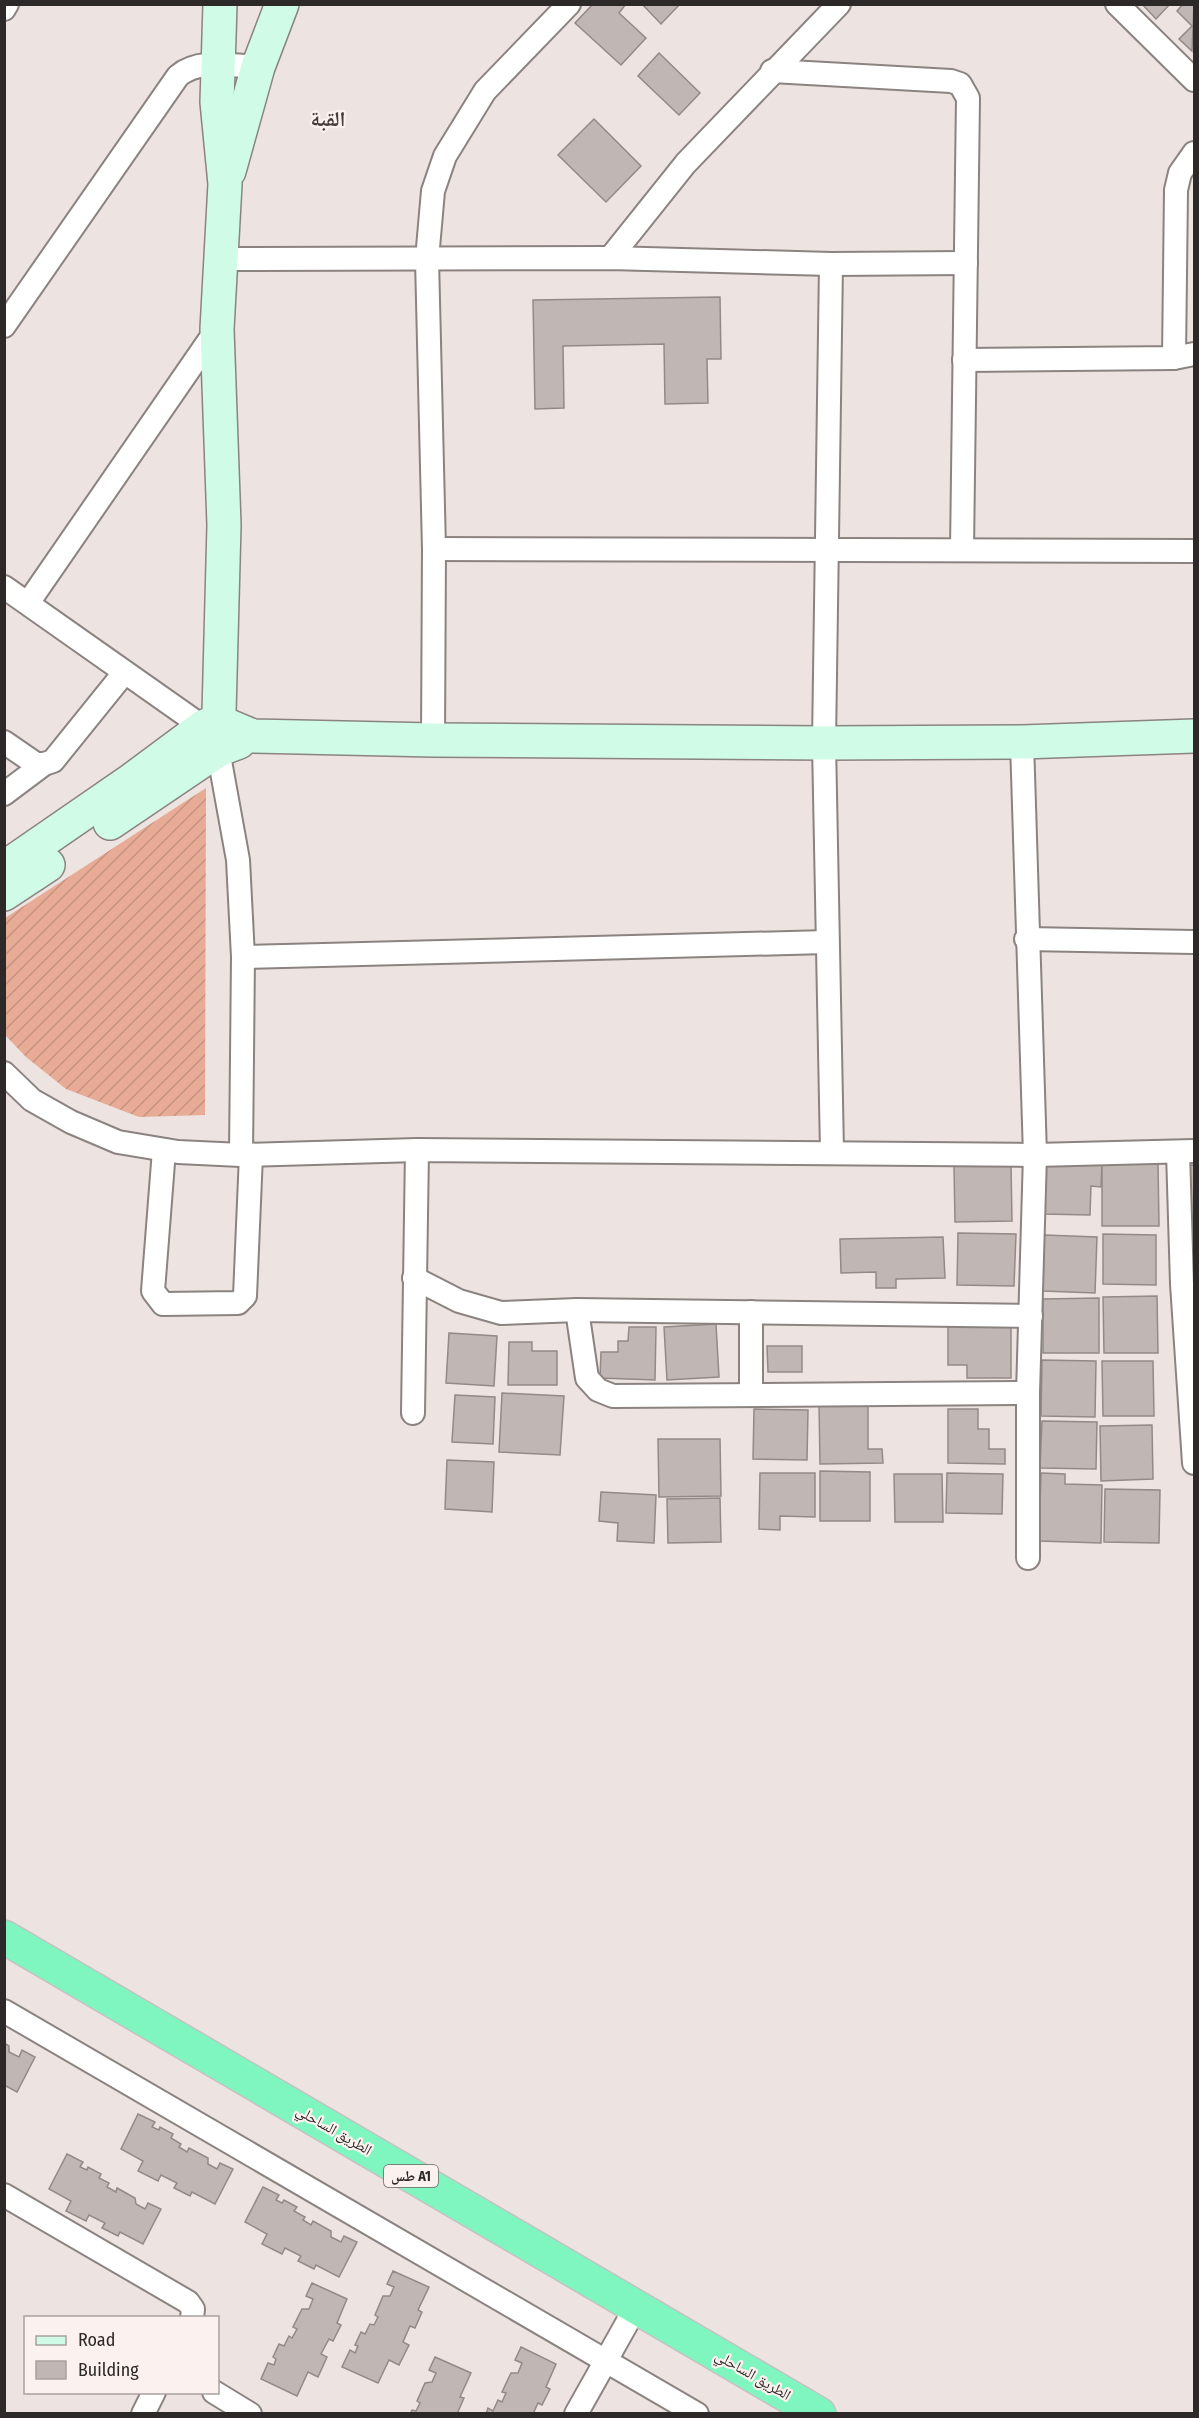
<svg xmlns="http://www.w3.org/2000/svg" width="1199" height="2418" viewBox="0 0 1199 2418" font-family="'Fira Sans Condensed','Noto Naskh Arabic',sans-serif">
<style>
.garden{fill:url(#garden-furrows)}
.building{fill:#c0b6b3;stroke:#938a87;stroke-width:1.5}
.lines{fill:none;stroke-linecap:round;stroke-linejoin:round}
.minor-casing{stroke:#8b8380;stroke-width:26}
.secondary-casing{stroke:#8b8380;stroke-width:36}
.trunk-casing{stroke:#c4c3c3;stroke-width:36}
.minor{stroke:#fff;stroke-width:22}
.secondary{stroke:#cffbe7;stroke-width:33}
.trunk{stroke:#7ff6bf;stroke-width:33}
.labels{text-anchor:middle;dominant-baseline:central;stroke-width:4.5;stroke-linejoin:round;paint-order:stroke}
.shield{fill:#fbf1ee;stroke:#6b6563;stroke-width:1.5}
.shield-label{font-size:14px;font-weight:bold;fill:#2d2928}
.street-label{font-size:15px;fill:#2d2928;stroke:#fbf1ee}
.district-label{font-size:21px;font-weight:bold;fill:#443d3a;stroke:#fbf1ee}
</style>
<defs>
<pattern id="garden-furrows" width="10" height="10" patternUnits="userSpaceOnUse" patternTransform="scale(1.5)"><rect width="10" height="10" fill="#e7ab96"/><path d="M-1 1l2-2M0 10L10 0M9 11l2-2" fill="none" stroke="#c69381"/></pattern>
</defs>
<rect width="100%" height="100%" fill="#ede4e1"/>
<path class="garden" d="M 206,788 L 205,1115 L 139,1117 L 66,1089 L 26,1057 L 5,1035 L 5,918 Z"/>
<g class="building">
<path d="M 593,4 L 626,4 L 619,13 L 646,38 L 621,65 L 575,23 Z"/>
<path d="M 642,4 L 680,4 L 661,24 Z"/>
<path d="M 1142,4 L 1170,4 L 1156,19 Z"/>
<path d="M 1183,4 L 1194,4 L 1192,51 L 1179,39 L 1192,26 L 1177,11 Z"/>
<path d="M 659,53 L 700,93 L 679,115 L 638,76 Z"/>
<path d="M 594,119 L 641,166 L 606,202 L 558,155 Z"/>
<path d="M 720,297 L 721,359 L 707,359 L 708,403 L 665,404 L 664,344 L 563,346 L 564,408 L 535,409 L 533,300 Z"/>
<path d="M 1044,1161 L 1102,1162 L 1101,1187 L 1091,1186 L 1090,1215 L 1043,1214 Z"/>
<path d="M 1102,1162 L 1158,1162 L 1159,1226 L 1102,1226 Z"/>
<path d="M 1011,1165 L 1012,1221 L 955,1222 L 954,1166 Z"/>
<path d="M 1194,1165 L 1194,1218 L 1181,1218 L 1180,1166 Z"/>
<path d="M 958,1233 L 1016,1234 L 1014,1286 L 957,1285 Z"/>
<path d="M 1103,1234 L 1156,1235 L 1156,1285 L 1103,1284 Z"/>
<path d="M 1044,1235 L 1097,1237 L 1095,1293 L 1043,1291 Z"/>
<path d="M 1183,1235 L 1194,1235 L 1194,1284 L 1182,1284 Z"/>
<path d="M 943,1237 L 945,1278 L 896,1279 L 896,1288 L 876,1288 L 876,1272 L 841,1273 L 840,1239 Z"/>
<path d="M 1157,1296 L 1158,1353 L 1104,1353 L 1103,1297 Z"/>
<path d="M 1099,1298 L 1099,1353 L 1043,1353 L 1043,1299 Z"/>
<path d="M 948,1321 L 1011,1321 L 1011,1378 L 967,1378 L 967,1365 L 948,1365 Z"/>
<path d="M 716,1324 L 719,1377 L 667,1380 L 664,1327 Z"/>
<path d="M 629,1327 L 656,1327 L 655,1380 L 600,1378 L 601,1352 L 618,1352 L 618,1341 L 628,1341 Z"/>
<path d="M 449,1333 L 497,1336 L 494,1386 L 446,1383 Z"/>
<path d="M 509,1342 L 532,1342 L 532,1351 L 557,1351 L 557,1385 L 508,1385 Z"/>
<path d="M 767,1346 L 802,1346 L 802,1372 L 768,1372 Z"/>
<path d="M 1042,1360 L 1096,1361 L 1095,1417 L 1041,1416 Z"/>
<path d="M 1102,1361 L 1153,1361 L 1154,1416 L 1103,1416 Z"/>
<path d="M 502,1393 L 564,1396 L 560,1455 L 499,1452 Z"/>
<path d="M 455,1395 L 495,1397 L 493,1444 L 452,1442 Z"/>
<path d="M 819,1403 L 868,1403 L 868,1449 L 882,1449 L 883,1463 L 820,1464 Z"/>
<path d="M 754,1409 L 808,1410 L 807,1460 L 753,1459 Z"/>
<path d="M 948,1409 L 978,1409 L 978,1429 L 989,1429 L 989,1449 L 1005,1449 L 1005,1464 L 948,1463 Z"/>
<path d="M 1042,1421 L 1097,1422 L 1096,1469 L 1040,1468 Z"/>
<path d="M 1152,1425 L 1153,1479 L 1101,1481 L 1100,1426 Z"/>
<path d="M 658,1439 L 720,1439 L 721,1496 L 659,1497 Z"/>
<path d="M 447,1460 L 494,1462 L 492,1512 L 445,1509 Z"/>
<path d="M 820,1471 L 870,1472 L 870,1521 L 820,1521 Z"/>
<path d="M 760,1473 L 815,1473 L 815,1517 L 780,1516 L 780,1530 L 759,1529 Z"/>
<path d="M 947,1473 L 1003,1474 L 1002,1514 L 946,1513 Z"/>
<path d="M 1041,1473 L 1065,1474 L 1065,1484 L 1102,1485 L 1101,1543 L 1039,1541 Z"/>
<path d="M 894,1474 L 942,1474 L 943,1522 L 895,1522 Z"/>
<path d="M 1105,1489 L 1160,1490 L 1159,1543 L 1104,1542 Z"/>
<path d="M 601,1492 L 656,1495 L 654,1543 L 617,1541 L 618,1523 L 599,1521 Z"/>
<path d="M 720,1498 L 721,1542 L 668,1543 L 667,1499 Z"/>
<path d="M 4,2043 L 9,2046 L 9,2052 L 19,2057 L 22,2050 L 35,2057 L 17,2092 L 4,2085 Z"/>
<path d="M 138,2114 L 155,2122 L 152,2127 L 159,2130 L 160,2127 L 173,2134 L 171,2138 L 181,2144 L 179,2147 L 187,2152 L 189,2148 L 208,2158 L 208,2164 L 217,2169 L 220,2163 L 233,2169 L 215,2204 L 192,2192 L 190,2196 L 174,2188 L 177,2183 L 161,2175 L 158,2181 L 138,2171 L 143,2161 L 121,2149 Z"/>
<path d="M 67,2154 L 83,2162 L 80,2167 L 87,2170 L 88,2167 L 101,2174 L 99,2178 L 109,2183 L 107,2187 L 116,2192 L 117,2188 L 135,2198 L 136,2204 L 145,2209 L 148,2203 L 161,2209 L 143,2244 L 120,2232 L 118,2236 L 102,2228 L 105,2223 L 89,2215 L 86,2221 L 66,2211 L 71,2201 L 49,2189 Z"/>
<path d="M 263,2187 L 279,2195 L 276,2200 L 282,2203 L 284,2200 L 297,2207 L 294,2211 L 305,2217 L 303,2220 L 311,2225 L 313,2221 L 331,2231 L 331,2237 L 341,2242 L 344,2236 L 357,2242 L 339,2277 L 316,2265 L 314,2269 L 298,2261 L 301,2256 L 285,2248 L 282,2254 L 262,2244 L 267,2234 L 245,2222 Z"/>
<path d="M 393,2271 L 429,2287 L 418,2310 L 422,2312 L 415,2328 L 410,2326 L 403,2342 L 409,2345 L 399,2365 L 389,2360 L 378,2383 L 342,2367 L 350,2350 L 355,2353 L 358,2346 L 355,2345 L 361,2332 L 365,2334 L 370,2324 L 374,2325 L 378,2317 L 375,2315 L 383,2296 L 390,2296 L 394,2287 L 387,2284 Z"/>
<path d="M 312,2283 L 347,2299 L 337,2323 L 341,2325 L 333,2341 L 329,2339 L 321,2354 L 327,2357 L 318,2377 L 308,2372 L 297,2396 L 261,2379 L 268,2363 L 274,2365 L 276,2359 L 273,2357 L 279,2344 L 284,2346 L 289,2336 L 292,2338 L 297,2329 L 293,2327 L 302,2309 L 309,2309 L 313,2299 L 306,2296 Z"/>
<path d="M 521,2347 L 556,2364 L 546,2387 L 550,2389 L 542,2405 L 538,2403 L 533,2414 L 486,2414 L 488,2408 L 493,2411 L 498,2400 L 502,2402 L 506,2393 L 502,2392 L 511,2373 L 518,2373 L 522,2363 L 515,2360 Z"/>
<path d="M 435,2357 L 471,2373 L 460,2397 L 464,2398 L 457,2414 L 410,2414 L 412,2410 L 416,2411 L 420,2403 L 417,2401 L 425,2383 L 432,2382 L 436,2373 L 429,2370 Z"/>
</g>
<g class="lines">
<defs>
<g id="minor">
<path d="M 1117,4 L 1194,80"/>
<path d="M 4,9 L 7,4"/>
<path d="M 772,71 L 951,81 L 960,84 L 968,98 L 962,550"/>
<path d="M 610,258 L 686,163 L 839,4"/>
<path d="M 220,259 L 610,258 L 831,264 L 966,263"/>
<path d="M 831,264 L 824,743 L 832,1152"/>
<path d="M 4,326 L 178,76 C 199,58 232,66 258,67"/>
<path d="M 1174,358 L 1176,190 L 1180,173 L 1194,153"/>
<path d="M 964,360 L 1174,358 L 1194,354"/>
<path d="M 434,549 L 1194,551"/>
<path d="M 4,587 L 203,727"/>
<path d="M 28,603 L 217,329"/>
<path d="M 433,740 L 434,549 L 427,259 L 433,191 L 445,156 L 485,91 L 569,4"/>
<path d="M 4,742 L 36,764 L 44,764"/>
<path d="M 1022,742 L 1035,1155 L 1028,1393 L 1028,1558"/>
<path d="M 218,750 L 238,860 L 243,957 L 241,1155"/>
<path d="M 4,794 L 44,764 L 53,761 L 124,673"/>
<path d="M 1026,939 L 1194,942"/>
<path d="M 243,957 L 827,942"/>
<path d="M 4,1073 L 32,1100 L 71,1122 L 118,1142 L 178,1152 L 241,1155 L 417,1150 L 1035,1155 L 1194,1151"/>
<path d="M 164,1150 L 153,1291 L 163,1304 L 238,1303 L 245,1296 L 251,1155"/>
<path d="M 1178,1152 L 1182,1284 L 1194,1463"/>
<path d="M 414,1278 L 459,1301 L 501,1313 L 577,1310 L 1031,1316"/>
<path d="M 577,1310 L 587,1378 L 598,1390 L 613,1396 L 1028,1393"/>
<path d="M 751,1312 L 751,1395"/>
<path d="M 413,1413 L 417,1150"/>
<path d="M 4,2011 L 697,2414"/>
<path d="M 4,2195 L 188,2302 L 193,2309 L 192,2318"/>
<path d="M 214,2392 L 250,2414"/>
<path d="M 143,2414 L 154,2392"/>
<path d="M 576,2414 L 636,2307"/>
</g>
<g id="secondary">
<path d="M 229,171 L 258,67 L 282,4"/>
<path d="M 218,750 L 224,525 L 217,329 L 225,184 L 217,102 L 220,4"/>
<path d="M 110,823 L 218,750 L 239,742"/>
<path d="M 4,868 L 133,779 L 203,727 L 217,721 L 253,736 L 433,740 L 824,743 L 1022,742 L 1194,736"/>
<path d="M 4,894 L 48,865"/>
</g>
<path id="trunk" d="M 4,1937 L 819,2414"/>
</defs>
<use href="#minor" class="minor-casing"/>
<use href="#secondary" class="secondary-casing"/>
<use href="#trunk" class="trunk-casing"/>
<use href="#minor" class="minor"/>
<use href="#secondary" class="secondary"/>
<use href="#trunk" class="trunk"/>
</g>
<g class="labels">
<rect class="shield" x="384" y="2165" width="54" height="22" rx="4.5"/>
<g class="shield-label">
<text x="411" y="2176">طس A1</text>
</g>
<g class="street-label">
<text transform="translate(334 2130) rotate(30)">الطريق الساحلي</text>
<text transform="translate(753 2375) rotate(30)">الطريق الساحلي</text>
</g>
<g class="district-label">
<text x="328" y="119">القبة</text>
</g>
</g>
<rect width="1199" height="2418" fill="none" stroke="#2d2928" stroke-width="12"/>
<rect x="24" y="2316" width="195" height="78" fill="#fbf1ee" stroke="#a9a19f" stroke-width="1.5"/>
<rect x="36" y="2336" width="30" height="9" fill="#cffbe7" stroke="#a9a19f" stroke-width="1.5"/>
<text x="78" y="2346" font-size="18" fill="#2d2928">Road</text>
<rect x="36" y="2361" width="30" height="18" fill="#c0b6b3" stroke="#a9a19f" stroke-width="1.5"/>
<text x="78" y="2376" font-size="18" fill="#2d2928">Building</text>
</svg>
